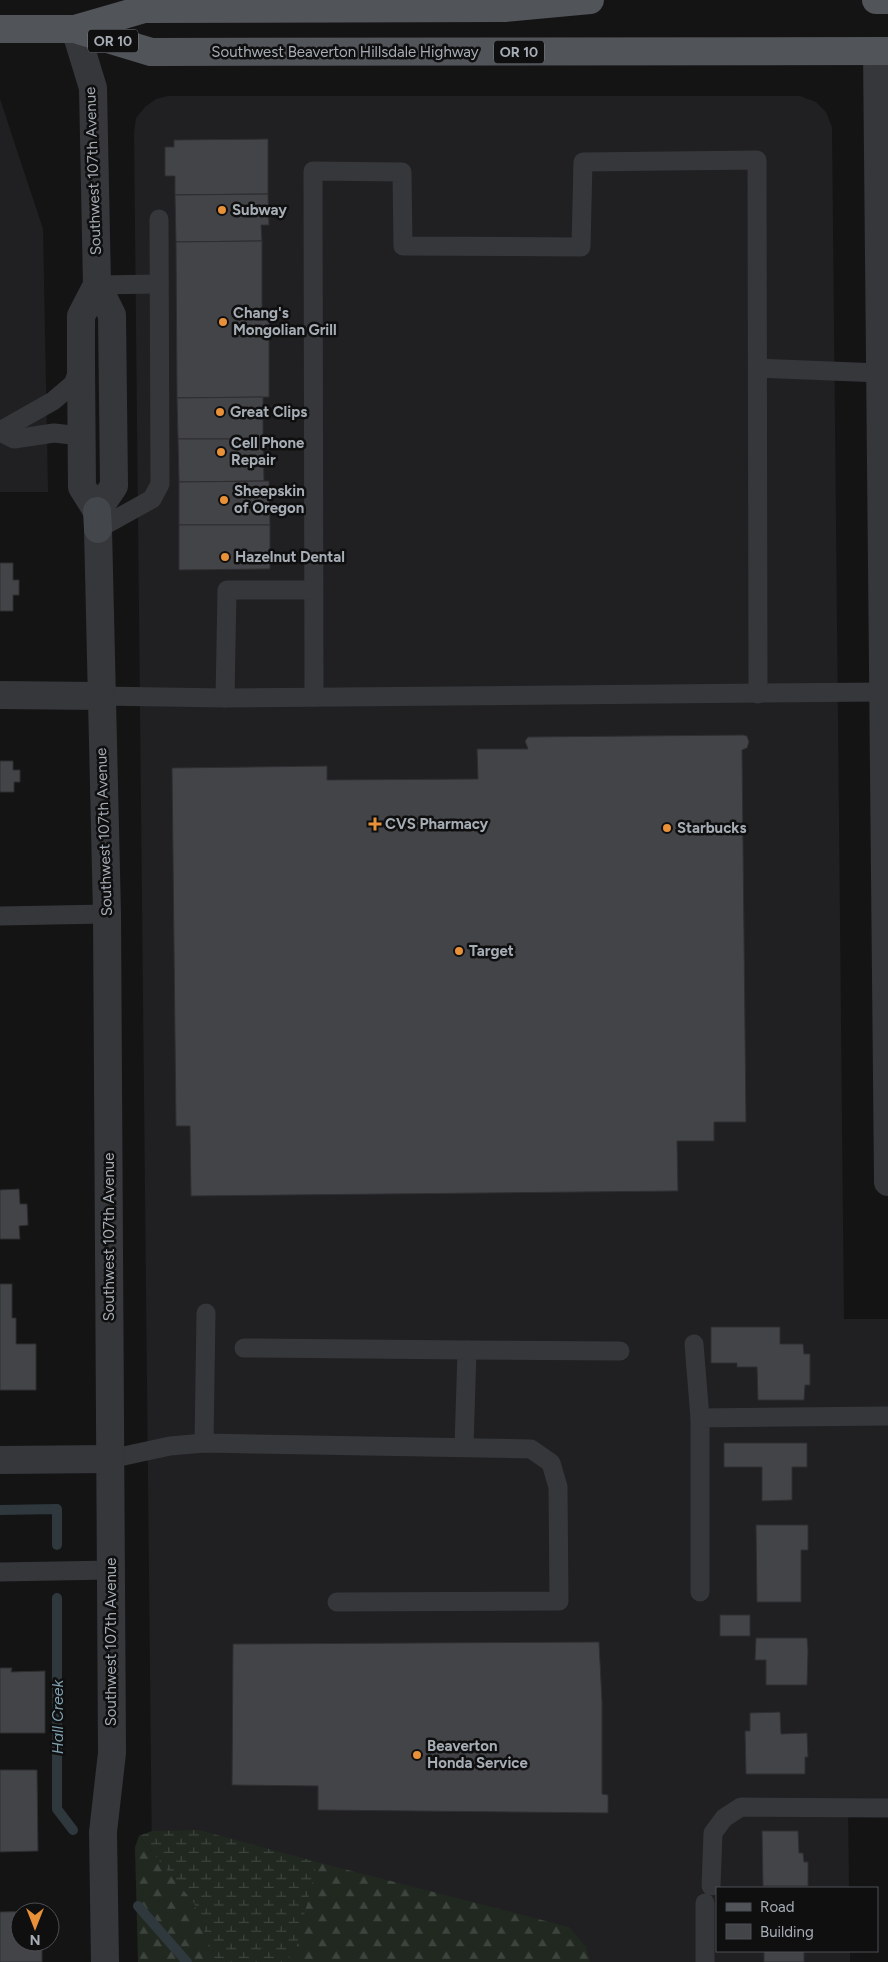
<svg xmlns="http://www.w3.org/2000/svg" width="888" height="1962" viewBox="0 0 888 1962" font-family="Figtree,sans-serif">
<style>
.built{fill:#202022}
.forest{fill:url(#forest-firs)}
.wetland{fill:url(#wetland-marsh)}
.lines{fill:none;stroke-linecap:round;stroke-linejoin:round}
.stream{stroke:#2e383d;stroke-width:10}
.building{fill:#434448;stroke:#2e2e31}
.lane{stroke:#35373a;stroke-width:19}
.street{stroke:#35373a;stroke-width:28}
.secondary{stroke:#43464a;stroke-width:28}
.primary{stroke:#515459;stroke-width:28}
.poi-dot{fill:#e89139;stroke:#0f0f10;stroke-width:2}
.labels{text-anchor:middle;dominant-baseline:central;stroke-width:5;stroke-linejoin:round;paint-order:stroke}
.shield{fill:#0f0f10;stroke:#797e84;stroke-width:1}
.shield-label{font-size:14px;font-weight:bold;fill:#a6adb5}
.street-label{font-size:15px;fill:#a6adb5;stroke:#0f0f10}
.poi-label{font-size:15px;font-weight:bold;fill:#a6adb5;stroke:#0f0f10;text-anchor:start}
.water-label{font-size:16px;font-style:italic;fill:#7ea0af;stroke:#0f0f10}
</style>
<defs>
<pattern id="forest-firs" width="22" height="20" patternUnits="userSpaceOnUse" patternTransform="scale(1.25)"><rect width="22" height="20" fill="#202820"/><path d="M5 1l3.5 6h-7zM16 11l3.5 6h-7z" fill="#3d443e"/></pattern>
<pattern id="wetland-marsh" width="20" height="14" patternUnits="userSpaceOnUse" patternTransform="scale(1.25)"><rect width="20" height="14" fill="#202820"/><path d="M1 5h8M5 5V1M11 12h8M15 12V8" fill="none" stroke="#3d443e"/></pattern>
</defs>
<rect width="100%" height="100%" fill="#141415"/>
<g class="built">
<path d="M 168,96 L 800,96 L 816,102 L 826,112 L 832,127 L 844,1319 L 888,1319 L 888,1800 L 848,1800 L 849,1888 L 717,1888 L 717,1951 L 850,1951 L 850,1962 L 153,1962 L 134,132 L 136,118 L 145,107 L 156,99 Z"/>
<path d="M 0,99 L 43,229 L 48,492 L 0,492 Z"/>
</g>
<g class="forest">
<path d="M 139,1836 L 194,1903 L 216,1962 L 138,1962 L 135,1847 Z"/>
<path d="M 317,1862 L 569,1927 L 586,1947 L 590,1962 L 287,1962 L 297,1945 Z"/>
</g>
<path class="wetland" d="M 199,1830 L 317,1862 L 297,1945 L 287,1962 L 216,1962 L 194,1903 L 139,1836 L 152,1831 Z"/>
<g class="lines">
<g class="stream">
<path d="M 0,1510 L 57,1509 L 57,1545"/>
<path d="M 57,1598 L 57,1809 L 73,1830"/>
<path d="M 138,1906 L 187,1962"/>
</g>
</g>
<g class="building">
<path d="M 268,139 L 268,194 L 175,195 L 175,176 L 165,176 L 165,147 L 174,147 L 174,140 Z"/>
<path d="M 268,194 L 269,225 L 261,225 L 262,241 L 176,242 L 175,195 Z"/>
<path d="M 262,241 L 262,309 L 269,309 L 269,397 L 177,398 L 176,242 Z"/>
<path d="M 263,397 L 263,439 L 178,439 L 177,398 Z"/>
<path d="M 178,439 L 263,439 L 264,481 L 179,482 Z"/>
<path d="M 269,481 L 270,525 L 179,525 L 179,482 Z"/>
<path d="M 179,525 L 270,525 L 270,569 L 179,570 Z"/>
<path d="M 0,563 L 13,563 L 13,580 L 19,580 L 19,595 L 13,595 L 13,611 L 0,611 Z"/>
<path d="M 743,735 L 747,736 L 749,742 L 747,748 L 742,750 L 746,1122 L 714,1122 L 714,1141 L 677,1141 L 678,1191 L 191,1196 L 190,1126 L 176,1126 L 172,768 L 327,766 L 327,780 L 478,779 L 477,749 L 528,749 L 525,741 L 528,737 Z"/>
<path d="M 0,761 L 13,761 L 13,770 L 20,770 L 20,782 L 14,782 L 14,792 L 0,792 Z"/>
<path d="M 19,1189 L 20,1204 L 27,1204 L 28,1225 L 19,1226 L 20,1239 L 0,1239 L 0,1190 Z"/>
<path d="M 0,1284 L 12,1284 L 12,1318 L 16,1318 L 16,1344 L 36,1344 L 36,1390 L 0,1390 Z"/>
<path d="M 711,1327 L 780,1327 L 780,1344 L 803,1344 L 804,1354 L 810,1354 L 810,1385 L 805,1385 L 804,1400 L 758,1400 L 757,1367 L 737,1367 L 737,1363 L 711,1363 Z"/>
<path d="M 724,1443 L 807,1443 L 807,1467 L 792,1467 L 792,1500 L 762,1501 L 762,1467 L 724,1467 Z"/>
<path d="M 756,1525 L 808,1525 L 808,1550 L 801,1550 L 801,1602 L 757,1602 Z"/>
<rect x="720" y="1615" width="30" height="21"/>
<path d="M 756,1638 L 807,1638 L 808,1650 L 807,1685 L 766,1685 L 766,1660 L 755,1660 Z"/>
<path d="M 599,1642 L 602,1702 L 602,1794 L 608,1795 L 608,1813 L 318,1810 L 318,1786 L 232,1785 L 233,1644 Z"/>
<path d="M 0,1668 L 12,1668 L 11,1672 L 45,1671 L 45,1733 L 0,1733 Z"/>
<path d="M 780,1712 L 781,1734 L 807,1733 L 808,1757 L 805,1757 L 805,1774 L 746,1774 L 745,1731 L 750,1731 L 750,1713 Z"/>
<path d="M 0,1770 L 37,1770 L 38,1851 L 0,1852 Z"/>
<path d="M 762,1831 L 798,1831 L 799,1853 L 803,1853 L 804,1862 L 808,1862 L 808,1886 L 763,1886 Z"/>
<path d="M 42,1911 L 20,1912 L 20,1942 L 42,1942 L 42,1962 L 0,1962 L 0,1912 Z"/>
<rect x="764" y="1951" width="40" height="11"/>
</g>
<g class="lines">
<g class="lane">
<path d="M 97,285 L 159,284"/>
<path d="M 758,368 L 880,373"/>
<path d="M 0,431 L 53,401 L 73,384 L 79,368"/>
<path d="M 0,432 L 14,439 L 54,433 L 81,436"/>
<path d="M 98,529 L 152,499 L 160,484 L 159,219"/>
<path d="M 100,696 L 225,698 L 884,692"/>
<path d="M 314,697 L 313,171 L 402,172 L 403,246 L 581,247 L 583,162 L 757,160 L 758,694"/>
<path d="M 225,698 L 227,590 L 313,590"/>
<path d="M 0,916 L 107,914"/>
<path d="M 694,1344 L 700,1418"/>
<path d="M 244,1348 L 467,1350 L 464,1447"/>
<path d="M 467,1350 L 620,1351"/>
<path d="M 204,1443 L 206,1313"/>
<path d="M 110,1459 L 170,1446 L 204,1443 L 531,1449 L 551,1463 L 558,1487 L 559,1601 L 337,1602"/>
<path d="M 0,1572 L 111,1570"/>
<path d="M 700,1592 L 700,1418 L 888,1416"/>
<path d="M 711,1886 L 713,1833 L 724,1818 L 741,1807 L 888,1808"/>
<path d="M 705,1962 L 705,1903"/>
</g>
<g class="street">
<path d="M 75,29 L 93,88 L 97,285 L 112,315 L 114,486 L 97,511 L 82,487 L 81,364 L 81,316 L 97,285"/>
<path d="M 877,51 L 888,1182"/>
<path d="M 98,529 L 107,914 L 112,1753 L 103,1832 L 105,1962"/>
<path d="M 0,695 L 100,696"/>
<path d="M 0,1460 L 110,1459"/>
</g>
<path class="secondary" d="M 97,511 L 98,529"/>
<g class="primary">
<path d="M 876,0 L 888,0"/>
<path d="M 0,29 L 75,29 L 151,52 L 888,51"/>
<path d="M 75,29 L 144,9 L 505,8 L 590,0"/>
</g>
</g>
<g class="poi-dot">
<circle cx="222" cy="210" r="5"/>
<circle cx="223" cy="322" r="5"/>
<circle cx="220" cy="412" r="5"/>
<circle cx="221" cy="452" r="5"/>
<circle cx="224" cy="500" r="5"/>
<circle cx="225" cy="557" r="5"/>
<path d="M372.5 816.5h5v5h5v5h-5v5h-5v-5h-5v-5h5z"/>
<circle cx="667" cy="828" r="5"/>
<circle cx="459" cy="951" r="5"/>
<circle cx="417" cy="1755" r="5"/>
</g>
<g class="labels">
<g class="shield">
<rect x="88" y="29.5" width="50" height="23" rx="4"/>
<rect x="494" y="40.5" width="50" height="23" rx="4"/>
</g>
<g class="shield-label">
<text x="113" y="41">OR 10</text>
<text x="519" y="52">OR 10</text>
</g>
<g class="street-label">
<text x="345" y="52">Southwest Beaverton Hillsdale Highway</text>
<text transform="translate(93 171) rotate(-92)">Southwest 107th Avenue</text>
<text transform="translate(104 832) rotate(-92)">Southwest 107th Avenue</text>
<text transform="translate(109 1237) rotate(-90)">Southwest 107th Avenue</text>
<text transform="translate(111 1642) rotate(-90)">Southwest 107th Avenue</text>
</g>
<g class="poi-label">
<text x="232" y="210">Subway</text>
<text x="233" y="313">Chang's<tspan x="233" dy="17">Mongolian Grill</tspan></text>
<text x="230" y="412">Great Clips</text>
<text x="231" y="443">Cell Phone<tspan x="231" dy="17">Repair</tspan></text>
<text x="234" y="491">Sheepskin<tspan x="234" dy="17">of Oregon</tspan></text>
<text x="235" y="557">Hazelnut Dental</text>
<text x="385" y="824">CVS Pharmacy</text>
<text x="677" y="828">Starbucks</text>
<text x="469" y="951">Target</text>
<text x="427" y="1746">Beaverton<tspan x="427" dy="17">Honda Service</tspan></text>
</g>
<g class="water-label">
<text transform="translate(57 1717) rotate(-90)">Hall Creek</text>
</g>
</g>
<rect x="716" y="1887" width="162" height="65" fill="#0f0f10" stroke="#4b4e52"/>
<rect x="726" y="1903" width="25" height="8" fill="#515459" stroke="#4b4e52"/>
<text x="760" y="1912" font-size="15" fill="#a6adb5">Road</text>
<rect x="726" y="1924" width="25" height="15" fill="#434448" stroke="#4b4e52"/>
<text x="760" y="1937" font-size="15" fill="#a6adb5">Building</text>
<g transform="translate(35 1927) rotate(180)"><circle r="24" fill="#0f0f10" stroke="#4b4e52"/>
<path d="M0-4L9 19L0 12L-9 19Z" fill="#e89139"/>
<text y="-8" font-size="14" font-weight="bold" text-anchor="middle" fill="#a6adb5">N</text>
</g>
</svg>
